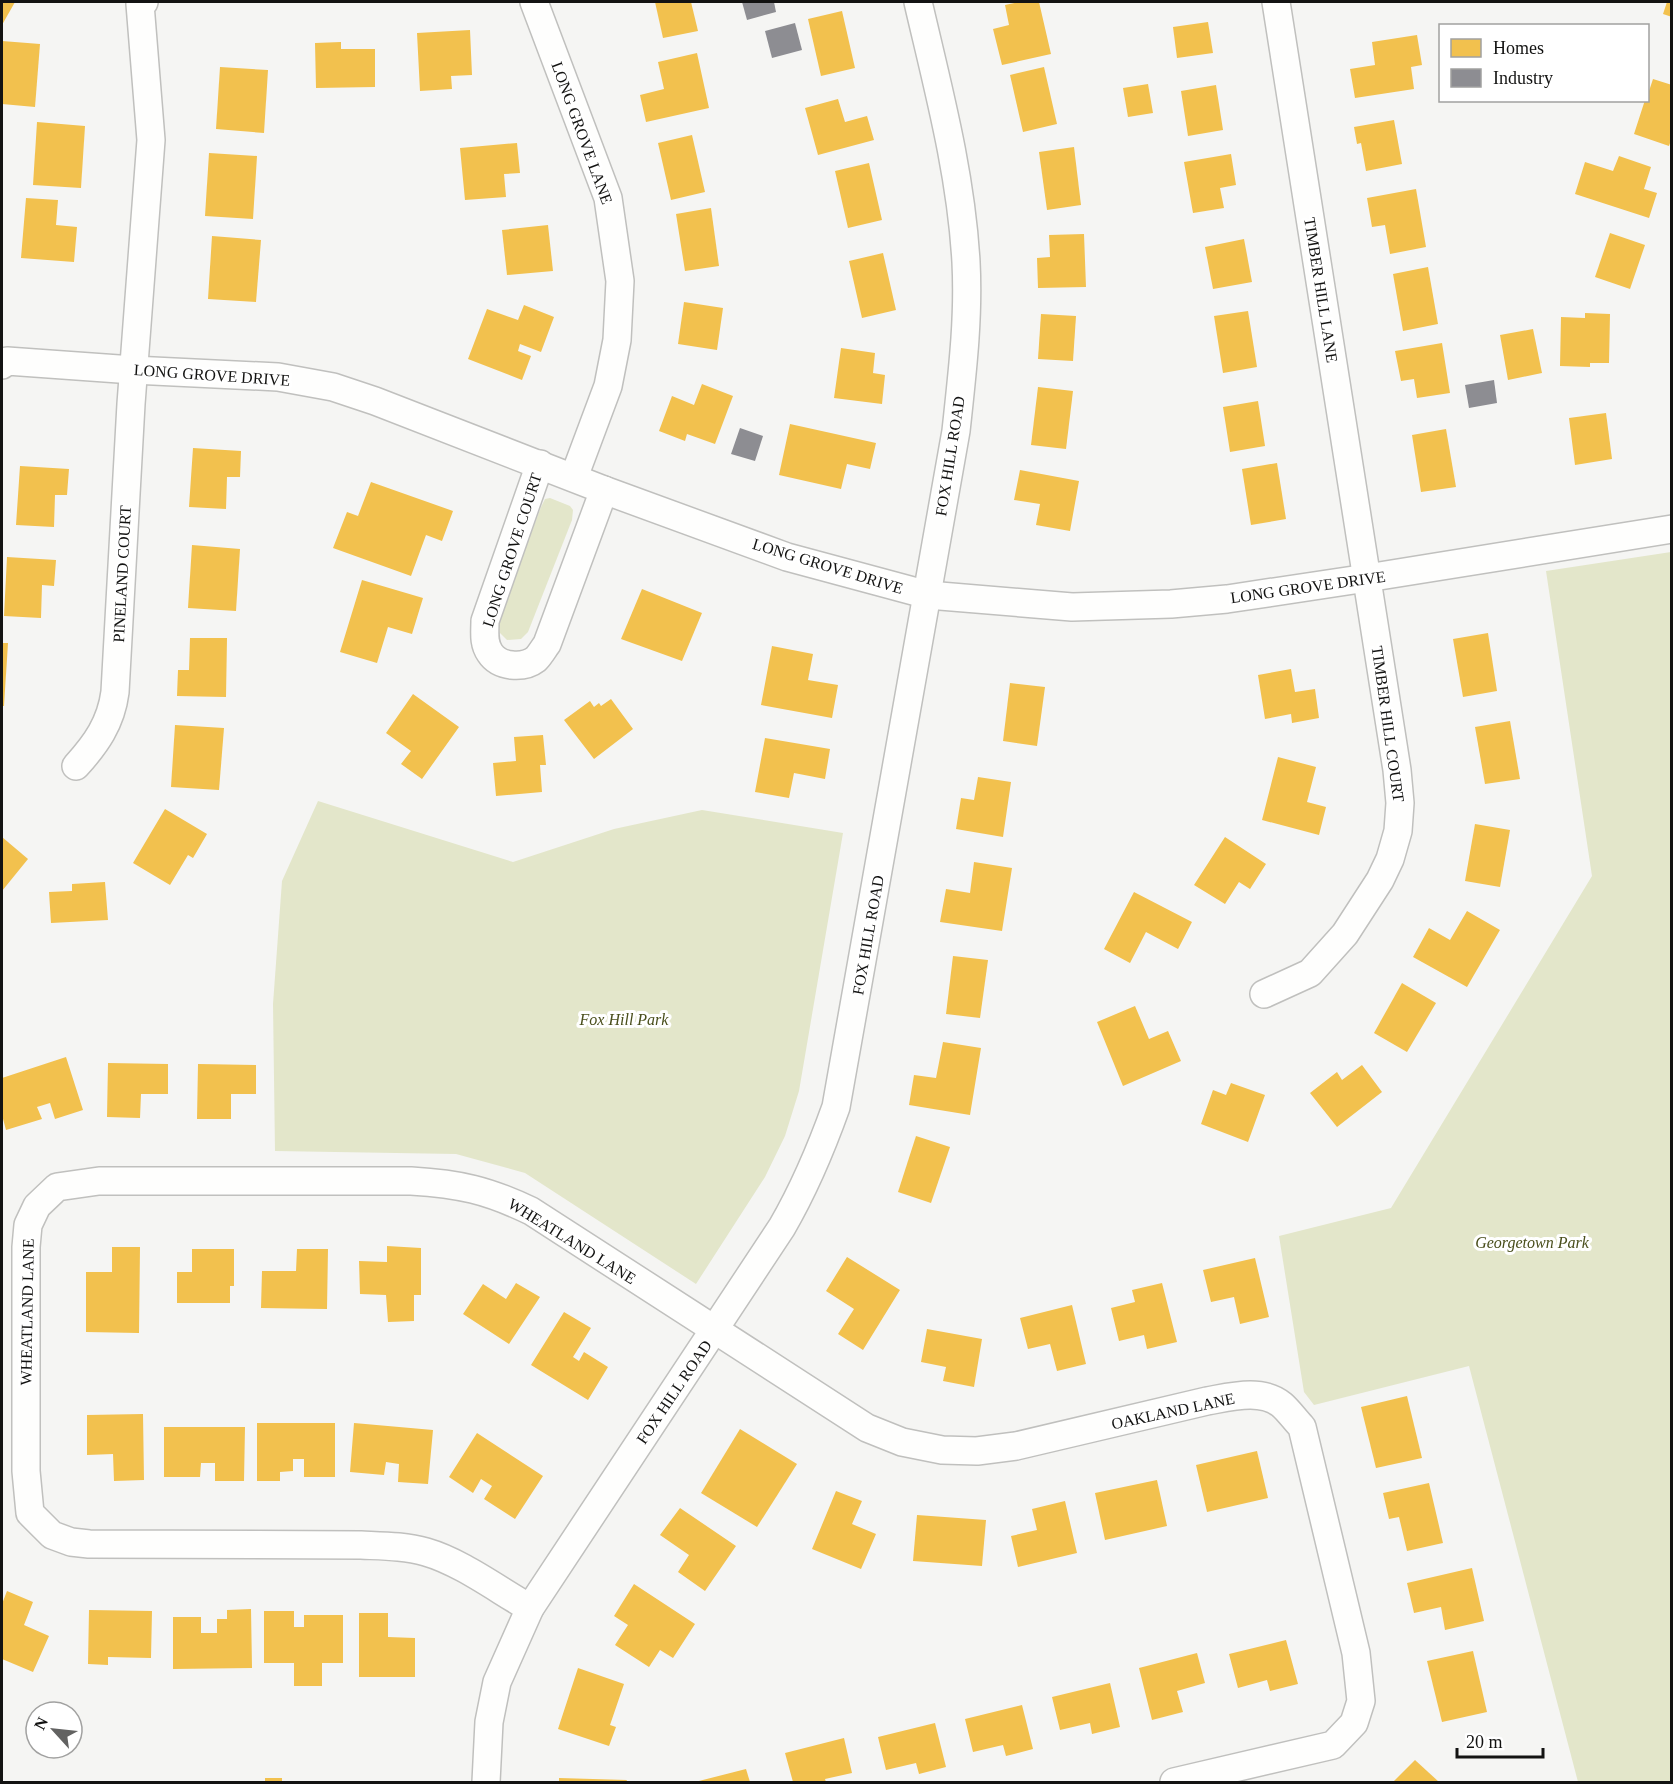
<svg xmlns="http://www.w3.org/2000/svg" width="1673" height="1784" viewBox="0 0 1673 1784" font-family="Georgia,serif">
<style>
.green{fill:#e3e6ca}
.homes{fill:#f2c14e}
.industry{fill:#8d8d92}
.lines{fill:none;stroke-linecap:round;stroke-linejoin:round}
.minor-casing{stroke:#c0c0be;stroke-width:30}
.minor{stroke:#fefefd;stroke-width:27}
.labels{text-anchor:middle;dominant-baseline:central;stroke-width:6;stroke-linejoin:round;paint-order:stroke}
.street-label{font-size:16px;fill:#131312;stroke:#fff}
.park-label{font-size:16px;font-style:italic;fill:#494e1b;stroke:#fff}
</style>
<rect width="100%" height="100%" fill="#f5f5f3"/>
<g class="green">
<path d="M 550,498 L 570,506 L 573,510 L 572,520 L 528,632 L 521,639 L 507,640 L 500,633 L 498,621 L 541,507 L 545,499 Z"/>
<path d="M 1671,552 L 1671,1782 L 1578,1782 L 1469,1366 L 1314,1405 L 1304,1392 L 1279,1236 L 1391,1208 L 1592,876 L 1546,571 Z"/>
<path d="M 318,801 L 513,862 L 614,829 L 702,810 L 843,833 L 799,1091 L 785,1136 L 765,1177 L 696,1284 L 525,1173 L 456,1154 L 275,1151 L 273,1004 L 282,881 Z"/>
</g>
<g class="homes">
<path d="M 2,2 L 15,2 L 2,25 Z"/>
<path d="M 655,2 L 691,2 L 698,31 L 663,38 Z"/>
<path d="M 1019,2 L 1039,2 L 1051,54 L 1002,65 L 993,29 L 1009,25 L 1005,5 Z"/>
<path d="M 1667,2 L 1672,2 L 1672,17 L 1663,14 Z"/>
<path d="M 842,11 L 855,68 L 821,76 L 808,19 Z"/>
<path d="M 1208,22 L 1213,53 L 1177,58 L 1173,27 Z"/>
<path d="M 470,30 L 472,75 L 451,76 L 452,89 L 420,91 L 417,33 Z"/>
<path d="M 1417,35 L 1422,65 L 1411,67 L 1414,89 L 1355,98 L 1350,69 L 1375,65 L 1372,42 Z"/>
<path d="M 2,41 L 40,44 L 35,107 L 2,104 Z"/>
<path d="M 341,42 L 341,49 L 375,49 L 375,87 L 316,88 L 315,43 Z"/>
<path d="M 697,53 L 709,108 L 646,122 L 640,95 L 664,89 L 658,62 Z"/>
<path d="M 220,67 L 268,70 L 264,133 L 216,129 Z"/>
<path d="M 1044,67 L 1057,124 L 1023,132 L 1010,75 Z"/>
<path d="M 1653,79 L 1672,85 L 1672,137 L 1669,146 L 1634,134 L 1645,100 L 1648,100 L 1648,94 Z"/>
<path d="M 1148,84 L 1153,113 L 1128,117 L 1123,88 Z"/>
<path d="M 1216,85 L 1223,130 L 1188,136 L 1181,91 Z"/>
<path d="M 838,99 L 845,122 L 867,116 L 874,140 L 818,155 L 805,108 Z"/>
<path d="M 1394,120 L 1402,164 L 1366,171 L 1361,143 L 1357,144 L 1354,127 Z"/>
<path d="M 37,122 L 85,126 L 81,188 L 33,185 Z"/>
<path d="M 692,135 L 705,192 L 671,200 L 658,143 Z"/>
<path d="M 517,143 L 520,173 L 504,174 L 506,197 L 465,200 L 460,148 Z"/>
<path d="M 1074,147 L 1081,205 L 1047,210 L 1039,152 Z"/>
<path d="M 209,153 L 257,156 L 253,219 L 205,216 Z"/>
<path d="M 1231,154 L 1236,185 L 1220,188 L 1224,208 L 1193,213 L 1184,162 Z"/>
<path d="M 1619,156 L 1651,167 L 1644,189 L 1657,193 L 1649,218 L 1575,194 L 1585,162 L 1613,171 Z"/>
<path d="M 869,163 L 882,220 L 848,228 L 835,171 Z"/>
<path d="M 1416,189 L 1426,247 L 1390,254 L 1385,225 L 1372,227 L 1367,198 Z"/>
<path d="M 26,198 L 58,200 L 56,225 L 77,227 L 74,262 L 21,258 Z"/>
<path d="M 711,208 L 719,266 L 685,271 L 676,214 Z"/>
<path d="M 548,225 L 553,271 L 507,275 L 502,230 Z"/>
<path d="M 1610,233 L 1645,245 L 1630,289 L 1595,277 Z"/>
<path d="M 1084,234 L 1086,287 L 1038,288 L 1037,258 L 1050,257 L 1049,235 Z"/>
<path d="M 212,236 L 261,240 L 256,302 L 208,299 Z"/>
<path d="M 1244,239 L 1252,282 L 1213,289 L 1205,247 Z"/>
<path d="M 883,253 L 896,310 L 862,318 L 849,261 Z"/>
<path d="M 1428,267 L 1438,324 L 1403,331 L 1393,274 Z"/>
<path d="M 684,302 L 723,308 L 717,350 L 678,344 Z"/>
<path d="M 524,305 L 554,317 L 541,352 L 520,344 L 518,351 L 531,356 L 522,380 L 468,359 L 487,309 L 518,320 Z"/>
<path d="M 1248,311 L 1257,367 L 1223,373 L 1214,316 Z"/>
<path d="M 1585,313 L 1610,314 L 1609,363 L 1590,363 L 1590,367 L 1560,366 L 1561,317 L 1585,318 Z"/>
<path d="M 1041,314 L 1076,316 L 1073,361 L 1038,359 Z"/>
<path d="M 1533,329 L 1542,373 L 1508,380 L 1500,335 Z"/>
<path d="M 1442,343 L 1450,393 L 1417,398 L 1414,379 L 1401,381 L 1395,351 Z"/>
<path d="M 841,348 L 875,353 L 873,373 L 885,375 L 882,404 L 834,398 Z"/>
<path d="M 702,384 L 733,396 L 715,444 L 687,434 L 685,441 L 659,431 L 672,396 L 694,405 Z"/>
<path d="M 1038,387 L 1073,391 L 1066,449 L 1031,445 Z"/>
<path d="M 1258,401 L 1265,446 L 1230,452 L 1223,407 Z"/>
<path d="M 1606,413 L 1612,459 L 1575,465 L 1569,418 Z"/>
<path d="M 790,424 L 876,443 L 870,469 L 847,464 L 841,489 L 779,475 Z"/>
<path d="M 1446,429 L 1456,487 L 1421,492 L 1412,435 Z"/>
<path d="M 193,448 L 241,451 L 240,477 L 227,477 L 226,509 L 189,507 Z"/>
<path d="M 1277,463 L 1286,519 L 1251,525 L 1242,469 Z"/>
<path d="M 20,466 L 69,469 L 67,495 L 55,495 L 54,527 L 16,525 Z"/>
<path d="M 1020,470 L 1079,481 L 1070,531 L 1036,525 L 1040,504 L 1014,500 Z"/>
<path d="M 371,482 L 453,511 L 442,541 L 426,535 L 411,576 L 333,548 L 347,512 L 358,516 Z"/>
<path d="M 192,545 L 240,549 L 236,611 L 188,608 Z"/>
<path d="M 7,557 L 56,560 L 54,586 L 42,585 L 41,618 L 4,616 Z"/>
<path d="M 362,580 L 423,598 L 412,634 L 388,627 L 377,663 L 340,652 Z"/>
<path d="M 642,589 L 702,613 L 682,661 L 621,639 Z"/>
<path d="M 1488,633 L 1497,691 L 1463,697 L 1453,639 Z"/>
<path d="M 190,638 L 227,638 L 226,697 L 177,696 L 178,670 L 189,670 Z"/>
<path d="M 2,643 L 8,643 L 4,706 L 2,706 Z"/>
<path d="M 772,646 L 813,654 L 808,680 L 838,685 L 832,718 L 761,705 Z"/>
<path d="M 1291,669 L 1295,692 L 1315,689 L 1319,718 L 1292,723 L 1291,714 L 1265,719 L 1258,675 Z"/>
<path d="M 1010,683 L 1045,687 L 1037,746 L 1003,741 Z"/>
<path d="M 413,694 L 459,727 L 422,779 L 401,764 L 411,751 L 386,733 Z"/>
<path d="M 611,699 L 633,729 L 594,759 L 564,720 L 590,701 L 594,707 L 599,703 L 601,706 Z"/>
<path d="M 1510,721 L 1520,779 L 1485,784 L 1475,727 Z"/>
<path d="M 175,725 L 224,728 L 219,790 L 171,787 Z"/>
<path d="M 543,735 L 546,765 L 540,765 L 542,792 L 496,796 L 493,763 L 516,761 L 514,737 Z"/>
<path d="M 765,738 L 830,749 L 825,779 L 794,773 L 789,798 L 755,792 Z"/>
<path d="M 1278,757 L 1316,767 L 1307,802 L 1326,807 L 1319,835 L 1262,820 Z"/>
<path d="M 978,777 L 1011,782 L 1003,837 L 956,829 L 961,798 L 974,800 Z"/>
<path d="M 165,809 L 207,834 L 193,858 L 188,855 L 170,885 L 133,863 Z"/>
<path d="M 1475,824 L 1510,830 L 1500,887 L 1465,881 Z"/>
<path d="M 2,837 L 28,859 L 2,891 Z"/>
<path d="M 1225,837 L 1266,864 L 1250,889 L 1239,882 L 1225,904 L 1194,885 Z"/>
<path d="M 974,862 L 1012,868 L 1002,931 L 940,922 L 946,889 L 970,893 Z"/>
<path d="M 105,882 L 108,920 L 51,923 L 49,892 L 72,891 L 72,884 Z"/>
<path d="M 1134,892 L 1192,922 L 1178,949 L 1146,932 L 1130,963 L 1104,949 Z"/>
<path d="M 1467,911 L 1500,930 L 1467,987 L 1413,957 L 1429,928 L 1450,940 Z"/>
<path d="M 953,956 L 988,960 L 980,1018 L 946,1014 Z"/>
<path d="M 1402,983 L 1436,1003 L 1407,1052 L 1374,1033 Z"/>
<path d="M 1135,1006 L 1149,1039 L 1168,1031 L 1181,1061 L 1123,1086 L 1097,1022 Z"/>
<path d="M 943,1042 L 981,1048 L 970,1115 L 909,1105 L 914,1075 L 936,1078 Z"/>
<path d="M 66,1057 L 83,1110 L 55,1119 L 50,1103 L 37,1107 L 42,1119 L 6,1130 L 2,1115 L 2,1078 Z"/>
<path d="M 108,1063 L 168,1064 L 168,1094 L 141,1094 L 140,1118 L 107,1117 Z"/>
<path d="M 198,1064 L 256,1065 L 256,1094 L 231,1094 L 231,1119 L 197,1119 Z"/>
<path d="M 1362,1065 L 1382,1092 L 1337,1127 L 1310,1093 L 1337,1072 L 1342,1080 Z"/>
<path d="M 1231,1083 L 1265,1095 L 1248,1142 L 1201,1124 L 1213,1090 L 1226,1095 Z"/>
<path d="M 916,1136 L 950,1147 L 931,1203 L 898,1192 Z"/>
<path d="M 387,1246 L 421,1248 L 421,1295 L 414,1295 L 414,1321 L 388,1322 L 386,1295 L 360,1294 L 359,1261 L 387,1262 Z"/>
<path d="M 112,1247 L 140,1247 L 139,1333 L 86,1332 L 86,1272 L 112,1272 Z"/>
<path d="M 192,1249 L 234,1249 L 234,1286 L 230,1286 L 230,1303 L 177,1303 L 177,1272 L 192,1272 Z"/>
<path d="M 297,1249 L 328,1249 L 327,1309 L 261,1308 L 262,1271 L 296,1271 Z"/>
<path d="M 847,1257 L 900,1290 L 863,1350 L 838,1334 L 854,1309 L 826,1291 Z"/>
<path d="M 1255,1258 L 1269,1317 L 1240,1324 L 1234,1297 L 1211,1302 L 1203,1270 Z"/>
<path d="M 516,1283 L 540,1297 L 509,1344 L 463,1314 L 483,1284 L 506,1299 Z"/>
<path d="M 1162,1283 L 1177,1342 L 1147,1349 L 1144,1335 L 1119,1341 L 1111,1308 L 1135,1302 L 1132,1290 Z"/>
<path d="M 1072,1305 L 1086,1364 L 1057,1371 L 1050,1344 L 1028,1349 L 1020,1318 Z"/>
<path d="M 564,1312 L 591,1328 L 573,1357 L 579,1361 L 584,1352 L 608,1367 L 588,1400 L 531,1365 Z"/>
<path d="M 927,1329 L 982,1339 L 974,1387 L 943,1381 L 946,1367 L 921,1362 Z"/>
<path d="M 1407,1396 L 1422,1458 L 1376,1468 L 1361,1407 Z"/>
<path d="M 143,1414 L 144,1480 L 114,1481 L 113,1454 L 87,1455 L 87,1415 Z"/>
<path d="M 257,1423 L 335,1423 L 335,1477 L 304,1477 L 304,1459 L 293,1459 L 293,1471 L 280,1472 L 280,1481 L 257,1481 Z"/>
<path d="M 354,1423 L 433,1430 L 428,1484 L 398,1482 L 399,1464 L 386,1462 L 384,1475 L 350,1472 Z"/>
<path d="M 164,1427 L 245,1427 L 244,1481 L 215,1481 L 215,1463 L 201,1463 L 200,1477 L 164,1477 Z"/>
<path d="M 740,1429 L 797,1464 L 757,1527 L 701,1493 Z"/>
<path d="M 477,1433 L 543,1476 L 515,1519 L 484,1499 L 492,1486 L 481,1479 L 473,1493 L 449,1477 Z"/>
<path d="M 1257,1451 L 1268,1498 L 1207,1512 L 1196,1465 Z"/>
<path d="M 1157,1480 L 1167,1526 L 1105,1540 L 1095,1493 Z"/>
<path d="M 1429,1483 L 1443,1543 L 1407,1551 L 1399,1517 L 1389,1519 L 1383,1493 Z"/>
<path d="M 836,1491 L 862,1501 L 852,1524 L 876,1534 L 861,1569 L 812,1549 Z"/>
<path d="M 1065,1501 L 1077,1553 L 1018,1567 L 1011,1536 L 1037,1530 L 1032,1509 Z"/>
<path d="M 680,1508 L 736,1546 L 705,1591 L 678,1572 L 689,1555 L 660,1535 Z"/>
<path d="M 917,1515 L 986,1520 L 982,1566 L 913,1561 Z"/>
<path d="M 1472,1568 L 1484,1621 L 1445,1630 L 1441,1607 L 1414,1613 L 1407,1583 Z"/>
<path d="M 634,1584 L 695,1624 L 673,1658 L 660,1650 L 649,1667 L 615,1645 L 628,1625 L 614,1616 Z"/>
<path d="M 7,1591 L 33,1602 L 24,1625 L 49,1636 L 33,1672 L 2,1659 L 2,1604 Z"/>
<path d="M 251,1609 L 252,1668 L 173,1669 L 173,1617 L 201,1617 L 201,1633 L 217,1633 L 217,1619 L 227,1619 L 227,1610 Z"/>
<path d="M 89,1610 L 152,1611 L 151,1658 L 108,1657 L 108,1665 L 88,1664 Z"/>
<path d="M 264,1611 L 294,1611 L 294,1627 L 304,1627 L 304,1615 L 343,1615 L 343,1663 L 322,1663 L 322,1686 L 294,1686 L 294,1663 L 264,1663 Z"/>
<path d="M 359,1613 L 388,1613 L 388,1637 L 415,1638 L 415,1677 L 359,1677 Z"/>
<path d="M 1286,1640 L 1298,1684 L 1270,1691 L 1267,1680 L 1238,1688 L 1229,1654 Z"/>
<path d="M 1473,1651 L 1487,1712 L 1442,1722 L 1427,1661 Z"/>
<path d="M 1197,1653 L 1205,1683 L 1177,1691 L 1183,1712 L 1152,1720 L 1139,1668 Z"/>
<path d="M 578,1668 L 624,1684 L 610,1725 L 616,1727 L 609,1746 L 558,1729 Z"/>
<path d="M 1110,1683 L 1120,1727 L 1092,1734 L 1090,1723 L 1060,1730 L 1052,1697 Z"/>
<path d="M 1022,1705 L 1033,1749 L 1006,1756 L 1003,1745 L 973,1752 L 965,1719 Z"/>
<path d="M 935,1723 L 946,1767 L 919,1774 L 916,1763 L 886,1770 L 878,1737 Z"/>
<path d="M 844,1738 L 852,1773 L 825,1779 L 826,1782 L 793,1782 L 785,1753 Z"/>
<path d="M 1415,1760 L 1439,1782 L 1393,1782 Z"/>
<path d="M 746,1769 L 750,1782 L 695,1782 Z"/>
<rect x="265" y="1778" width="17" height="4"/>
<path d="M 559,1778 L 627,1780 L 626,1782 L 559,1782 Z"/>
</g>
<g class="industry">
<path d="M 742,2 L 774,2 L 776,12 L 747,20 Z"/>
<path d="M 795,23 L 802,50 L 772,58 L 765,31 Z"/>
<path d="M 1494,380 L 1497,403 L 1469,408 L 1465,385 Z"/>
<path d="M 740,428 L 763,436 L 755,461 L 731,454 Z"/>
</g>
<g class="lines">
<defs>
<g id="minor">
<path d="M 534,2 L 608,198 L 620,281 L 617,340 L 608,386 L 574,477"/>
<path d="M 2,365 L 7,361 L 133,370 L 278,377 L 333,387 L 375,401 L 604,490 L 787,557 L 928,595 L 1072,607 L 1171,604 L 1227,599 L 1367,578 L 1672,529"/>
<path d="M 540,464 L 485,621 C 485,632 483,643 490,653 C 499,667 523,669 536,659 C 540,655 544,648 547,644 L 604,490"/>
<path d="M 76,766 C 96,744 111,723 115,692 L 131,404 L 151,140 L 140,4 L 144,2"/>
<path d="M 1264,994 L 1310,973 L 1345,934 L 1380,880 L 1390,859 L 1398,831 L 1400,803 L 1397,770 L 1276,2"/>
<path d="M 530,1608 C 498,1590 461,1562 426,1552 C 405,1546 383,1546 361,1545 L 89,1544 L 71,1542 L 52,1535 L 30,1513 L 26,1471 L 26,1247 L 28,1225 L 37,1206 L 57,1187 L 99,1181 L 411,1181 C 460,1184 487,1190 531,1211 L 867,1428 L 902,1442 L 942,1450 L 977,1451 L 1016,1446 L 1207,1401 C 1230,1397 1262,1388 1282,1405 C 1289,1411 1295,1420 1302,1427 L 1356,1653 L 1361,1701 L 1354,1723 L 1333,1745 L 1174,1782"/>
<path d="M 486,1782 L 489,1722 L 497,1682 L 530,1608 L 782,1227 C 804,1189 821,1149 836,1107 L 956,431 C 962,375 969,319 966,262 C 961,173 938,88 918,2"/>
</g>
</defs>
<use href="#minor" class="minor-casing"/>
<use href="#minor" class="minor"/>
</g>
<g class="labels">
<g class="street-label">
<text transform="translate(582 133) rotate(70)">LONG GROVE LANE</text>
<text transform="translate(1321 290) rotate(81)">TIMBER HILL LANE</text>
<text transform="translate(212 375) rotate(4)">LONG GROVE DRIVE</text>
<text transform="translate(950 456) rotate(-81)">FOX HILL ROAD</text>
<text transform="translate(512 550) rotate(-72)">LONG GROVE COURT</text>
<text transform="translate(828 566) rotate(17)">LONG GROVE DRIVE</text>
<text transform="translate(122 574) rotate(-87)">PINELAND COURT</text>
<text transform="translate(1308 587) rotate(-8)">LONG GROVE DRIVE</text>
<text transform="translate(1388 724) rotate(82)">TIMBER HILL COURT</text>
<text transform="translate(868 935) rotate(-80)">FOX HILL ROAD</text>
<text transform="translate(572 1241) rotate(32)">WHEATLAND LANE</text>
<text transform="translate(27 1312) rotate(-89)">WHEATLAND LANE</text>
<text transform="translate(674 1392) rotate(-56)">FOX HILL ROAD</text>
<text transform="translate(1173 1411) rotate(-12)">OAKLAND LANE</text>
</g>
<g class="park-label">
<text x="624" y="1019">Fox Hill Park</text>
<text x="1532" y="1242">Georgetown Park</text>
</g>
</g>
<rect width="1673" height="1784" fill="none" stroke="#131312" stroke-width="6"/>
<rect x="1439" y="24" width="210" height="78" fill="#ffffff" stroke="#a1a1a0" stroke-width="1.5"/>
<rect x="1451" y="39" width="30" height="18" fill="#f2c14e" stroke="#a1a1a0" stroke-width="1.5"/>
<text x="1493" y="54" font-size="18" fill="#131312">Homes</text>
<rect x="1451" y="69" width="30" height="18" fill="#8d8d92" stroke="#a1a1a0" stroke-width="1.5"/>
<text x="1493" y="84" font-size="18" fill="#131312">Industry</text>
<g transform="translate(54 1730) rotate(297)"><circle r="28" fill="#ffffff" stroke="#a1a1a0" stroke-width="1.5"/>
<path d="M0-4.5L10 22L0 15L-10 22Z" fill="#626261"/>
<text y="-9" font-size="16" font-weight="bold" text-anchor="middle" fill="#131312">N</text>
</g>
<path d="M1457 1748v9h86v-9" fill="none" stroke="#131312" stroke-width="3"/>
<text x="1466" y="1748" font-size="18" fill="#131312" stroke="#ffffff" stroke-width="4.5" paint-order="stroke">20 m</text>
</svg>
